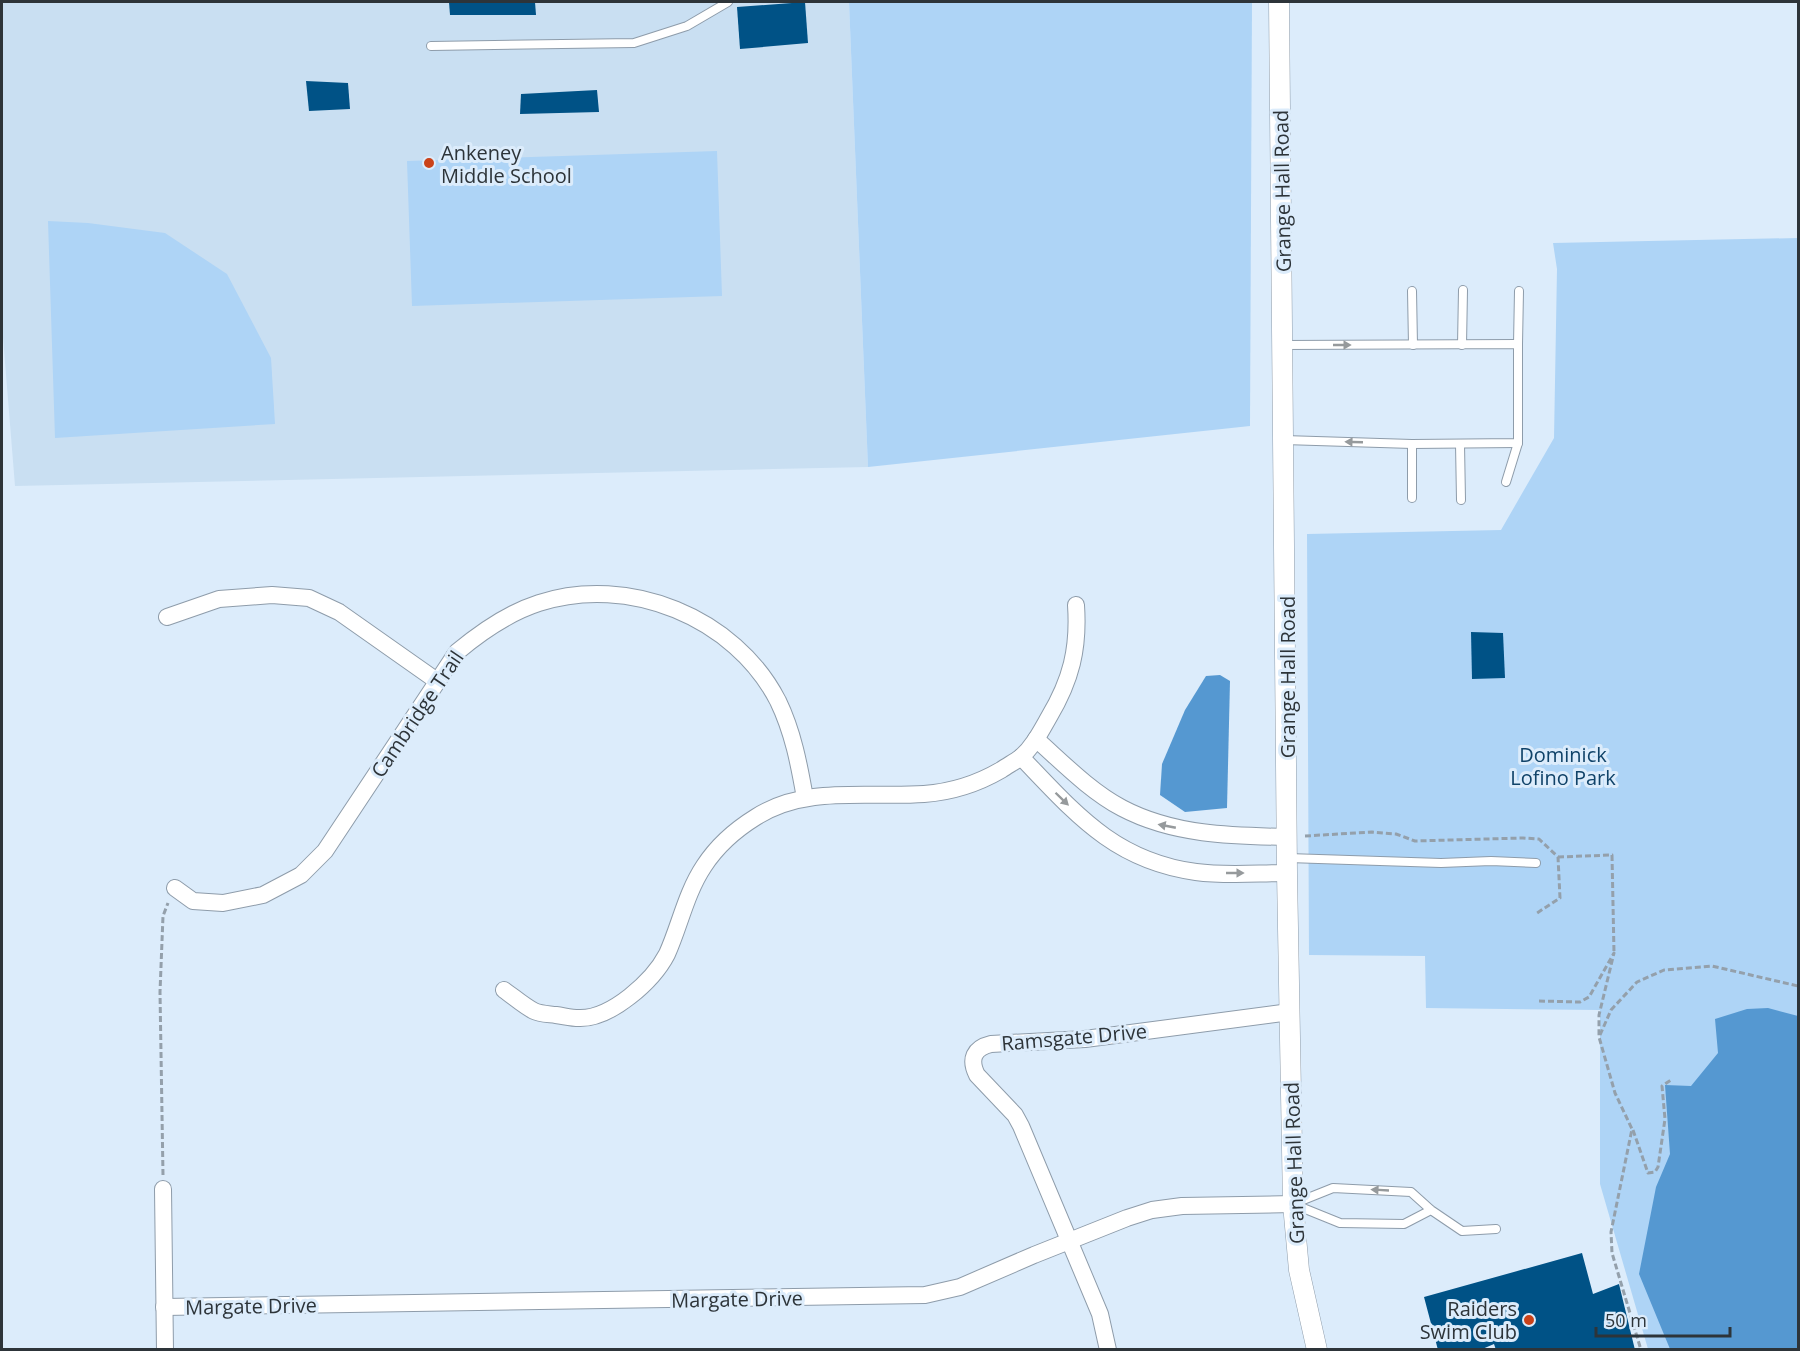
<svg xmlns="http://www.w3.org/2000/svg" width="1800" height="1351" viewBox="0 0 1800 1351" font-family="'Open Sans',sans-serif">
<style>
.built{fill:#c9dff2}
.green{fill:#aed4f6}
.water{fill:#5598d1}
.building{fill:#005286}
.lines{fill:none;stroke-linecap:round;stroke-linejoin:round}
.service-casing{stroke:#8e9caa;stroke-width:10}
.minor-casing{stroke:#8e9caa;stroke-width:18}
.tertiary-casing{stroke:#8e9caa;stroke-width:21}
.path{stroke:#94a0ab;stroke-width:3;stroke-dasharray:6 3;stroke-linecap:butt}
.service{stroke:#fff;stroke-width:8}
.minor{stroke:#fff;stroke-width:16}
.tertiary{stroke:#fff;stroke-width:20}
.oneway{fill:#969a9c}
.poi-dot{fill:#ca4219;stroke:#dcecfb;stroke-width:2}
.labels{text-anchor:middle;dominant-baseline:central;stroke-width:6;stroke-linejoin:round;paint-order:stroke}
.poi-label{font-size:20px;fill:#2d3439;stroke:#dcecfb;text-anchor:start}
.street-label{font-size:20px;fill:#2d3439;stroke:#dcecfb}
.park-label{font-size:20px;fill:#104369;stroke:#dcecfb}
</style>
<rect width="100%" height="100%" fill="#dcecfb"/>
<path class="built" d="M 2,2 L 849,2 L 868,467 L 15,486 L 2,325 Z"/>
<g class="green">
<path d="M 849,2 L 1252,2 L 1250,426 L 868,467 Z"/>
<path d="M 717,151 L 722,296 L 412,306 L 407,161 Z"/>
<path d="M 48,221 L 88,223 L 165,233 L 227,274 L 271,358 L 275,424 L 55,438 Z"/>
<path d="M 1798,238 L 1798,1349 L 1648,1349 L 1600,1184 L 1600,1010 L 1426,1008 L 1425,956 L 1309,955 L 1307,534 L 1501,530 L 1554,438 L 1557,269 L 1553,243 Z"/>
</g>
<g class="water">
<path d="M 1220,675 L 1230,681 L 1227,808 L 1185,812 L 1160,795 L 1162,764 L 1185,710 L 1206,676 Z"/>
<path d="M 1768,1008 L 1798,1016 L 1798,1349 L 1670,1349 L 1639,1274 L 1656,1187 L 1670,1154 L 1665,1085 L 1691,1086 L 1718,1053 L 1715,1019 L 1747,1009 Z"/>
</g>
<g class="building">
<path d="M 449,2 L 535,2 L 536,15 L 450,15 Z"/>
<path d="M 805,2 L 808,43 L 740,49 L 737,7 Z"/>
<path d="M 306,81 L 348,83 L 350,109 L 309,111 Z"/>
<path d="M 597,90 L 599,112 L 520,114 L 521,94 Z"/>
<path d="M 1471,632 L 1503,633 L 1505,678 L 1472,679 Z"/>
<path d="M 1582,1253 L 1593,1294 L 1619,1284 L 1635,1350 L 1496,1350 L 1494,1344 L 1480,1350 L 1438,1350 L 1424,1297 Z"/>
</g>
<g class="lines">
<defs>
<g id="service">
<path d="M 431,46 L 634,43 L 687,26 L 728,2"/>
<path d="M 1412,291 L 1413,345"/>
<path d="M 1518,344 L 1519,291"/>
<path d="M 1283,345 L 1518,344 L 1518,443 L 1412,444 L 1284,440"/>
<path d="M 1462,345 L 1463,290"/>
<path d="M 1460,444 L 1461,500"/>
<path d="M 1506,482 L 1518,443"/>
<path d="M 1412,498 L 1412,444"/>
<path d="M 1288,858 L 1441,863 L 1491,861 L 1536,863"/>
<path d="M 1431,1210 L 1404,1224 L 1340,1223 L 1293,1204 L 1333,1188 L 1411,1192 L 1431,1210 L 1462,1231 L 1496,1229"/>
</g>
<g id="minor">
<path d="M 167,617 L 219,599 L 272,595 L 309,598 L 339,612 L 437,681"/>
<path d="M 1036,739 C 1063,763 1090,791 1122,808 C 1173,835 1231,836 1288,837"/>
<path d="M 1021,757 C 1075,813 1114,861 1196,872 C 1226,876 1257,873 1287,873"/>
<path d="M 175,888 L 193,901 L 223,903 L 263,895 L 301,875 L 325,851 L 457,652 C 482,631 508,613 539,603 C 628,574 735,617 778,701 C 793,732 799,764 805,798"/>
<path d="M 504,990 C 514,997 524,1006 534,1011 C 540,1014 549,1014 556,1015 C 564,1016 571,1018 579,1018 C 611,1019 653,981 667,954 C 680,925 686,893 704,866 C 717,846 735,830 756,817 C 806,785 867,798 924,794 C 951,792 977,784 1001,770 C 1007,766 1014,762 1020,758 C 1033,747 1041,731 1049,717 C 1071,680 1079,649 1076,605"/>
<path d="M 163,1189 L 165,1350"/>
<path d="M 164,1307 L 925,1295 L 960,1287 L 1034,1255 L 1127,1218 L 1152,1210 L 1182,1206 L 1293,1204"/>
<path d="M 1108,1350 L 1100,1314 L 1021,1126 L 1015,1115 L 977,1075 C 969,1059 974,1048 991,1044 L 1085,1039 L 1290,1012"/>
</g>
<path id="tertiary" d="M 1279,2 L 1287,873 L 1293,1204 L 1299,1270 L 1317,1350"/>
</defs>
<use href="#service" class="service-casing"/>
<use href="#minor" class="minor-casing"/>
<use href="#tertiary" class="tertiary-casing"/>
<g class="path">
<path d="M 1305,836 L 1372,832 L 1396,834 L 1415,841 L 1523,838 L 1539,839 L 1558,857 L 1560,898 L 1537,913"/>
<path d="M 1558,857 L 1612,855 L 1614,953"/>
<path d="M 1539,1001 L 1580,1002 L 1589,997 L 1614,953 L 1599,1015 L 1599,1037 L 1615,1093 L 1632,1129 L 1611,1232 L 1612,1253 L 1641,1350"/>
<path d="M 1600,1035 L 1611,1010 L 1637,982 L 1664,970 L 1712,966 L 1798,986"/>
<path d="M 1633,1130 L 1648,1173 L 1655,1172 L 1658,1167 L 1665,1119 L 1662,1086 L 1671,1080"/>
<path d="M 163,1175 L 160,992 L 163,916 L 168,903"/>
</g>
<use href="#service" class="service"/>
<use href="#minor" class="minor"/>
<use href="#tertiary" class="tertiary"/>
</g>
<defs><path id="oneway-solid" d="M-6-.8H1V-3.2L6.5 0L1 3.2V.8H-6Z" transform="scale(1.5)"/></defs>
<g class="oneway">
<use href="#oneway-solid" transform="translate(1342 345)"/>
<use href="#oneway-solid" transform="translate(1354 442) rotate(-178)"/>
<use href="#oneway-solid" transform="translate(1062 799) rotate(44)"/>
<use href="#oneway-solid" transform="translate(1167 826) rotate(-169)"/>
<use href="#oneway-solid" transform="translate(1235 873)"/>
<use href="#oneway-solid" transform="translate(1380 1190) rotate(-177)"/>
</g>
<g class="poi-dot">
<circle cx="429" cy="163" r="6"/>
<circle cx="1529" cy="1320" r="6"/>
</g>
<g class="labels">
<g class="poi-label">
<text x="441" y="152">Ankeney<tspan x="441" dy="23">Middle School</tspan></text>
<text x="1517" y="1308" text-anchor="end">Raiders<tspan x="1517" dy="23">Swim Club</tspan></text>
</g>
<g class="street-label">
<text transform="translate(1282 191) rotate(-91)">Grange Hall Road</text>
<text transform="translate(1287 677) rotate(-90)">Grange Hall Road</text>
<text transform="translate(417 714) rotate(-56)">Cambridge Trail</text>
<text transform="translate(1074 1037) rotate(-5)">Ramsgate Drive</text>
<text transform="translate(1294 1163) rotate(-92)">Grange Hall Road</text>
<text transform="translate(737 1299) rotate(-1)">Margate Drive</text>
<text transform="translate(251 1306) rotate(-1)">Margate Drive</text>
</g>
<g class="park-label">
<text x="1563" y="754">Dominick<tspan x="1563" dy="23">Lofino Park</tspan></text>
</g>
</g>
<rect width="1800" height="1351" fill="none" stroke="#2d3439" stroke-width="6"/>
<path d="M1596 1327v9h134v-9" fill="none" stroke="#2d3439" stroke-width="3"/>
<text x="1605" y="1327" font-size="18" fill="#2d3439" stroke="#dcecfb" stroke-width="4.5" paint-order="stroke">50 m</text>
</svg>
